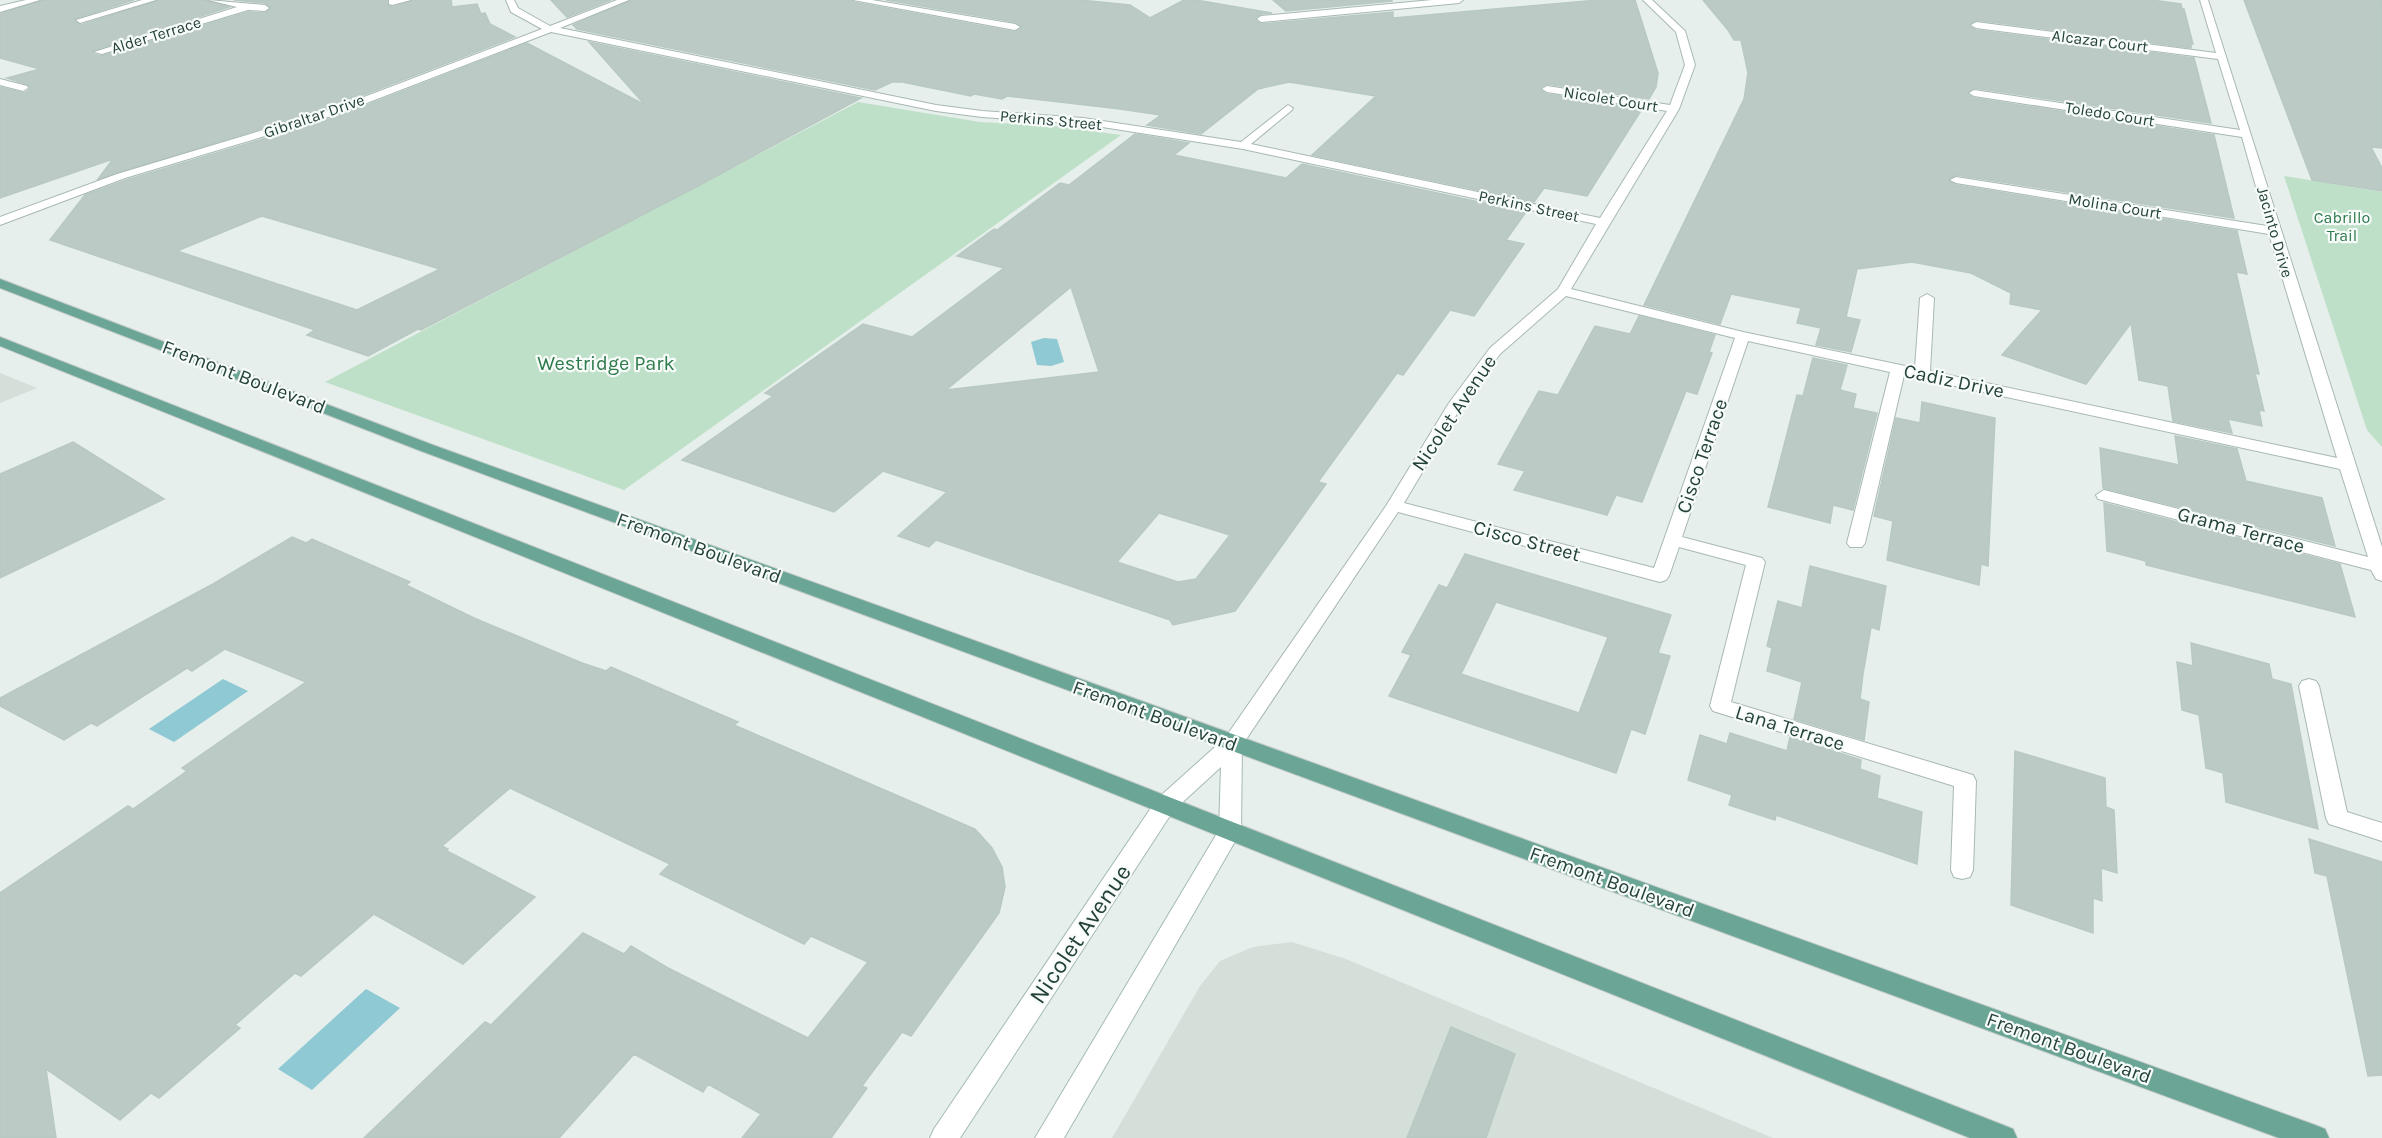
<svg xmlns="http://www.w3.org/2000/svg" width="2382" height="1138" viewBox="0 0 2382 1138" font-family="Karla,sans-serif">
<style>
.built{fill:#d4dfda}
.green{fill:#bfe0c8}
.water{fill:#8ec9d4}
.building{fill:#bbcac4;stroke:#b8c9c2;stroke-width:1.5;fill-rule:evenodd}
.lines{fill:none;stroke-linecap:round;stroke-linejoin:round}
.street-casing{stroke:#a8b8b2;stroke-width:2}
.secondary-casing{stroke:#a4bbb3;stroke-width:2}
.primary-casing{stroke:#c2cac8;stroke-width:2}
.street{fill:#fff;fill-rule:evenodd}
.secondary{fill:#fff;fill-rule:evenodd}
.primary{fill:#6aa596;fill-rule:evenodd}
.labels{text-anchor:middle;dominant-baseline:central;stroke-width:4.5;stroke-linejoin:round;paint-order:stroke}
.far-street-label{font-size:16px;fill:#24423a;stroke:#f7fbf9}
.far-park-label{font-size:16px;fill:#2d7a4b;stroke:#f7fbf9}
.park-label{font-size:20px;fill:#2d7a4b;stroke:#f7fbf9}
.street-label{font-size:20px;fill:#24423a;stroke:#f7fbf9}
.near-street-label{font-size:24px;fill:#24423a;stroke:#f7fbf9}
</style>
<rect width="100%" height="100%" fill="#e6efeb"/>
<g class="built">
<path d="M 0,373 L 37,388 L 0,403 Z"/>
<path d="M 1292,942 L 1346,959 L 1773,1138 L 1112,1138 L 1200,986 L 1220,961 L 1253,947 Z"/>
</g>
<g class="green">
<path d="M 858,102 L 980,122 L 1054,126 L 1121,135 L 624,490 L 325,382 Z"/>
<path d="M 2284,176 L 2382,192 L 2382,447 L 2367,430 Z"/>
</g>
<g class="water">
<path d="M 1044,338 L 1057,339 L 1064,362 L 1051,366 L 1037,365 L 1031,342 Z"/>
<path d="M 223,679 L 248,691 L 174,742 L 149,729 Z"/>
<path d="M 366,989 L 400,1008 L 312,1090 L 278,1069 Z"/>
</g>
<g class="building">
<path d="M 42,0 L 134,0 L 74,19 L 81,25 L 158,0 L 206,0 L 229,7 L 92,51 L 93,54 L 101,56 L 248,12 L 265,13 L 271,8 L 265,3 L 234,0 L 387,0 L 387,5 L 393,7 L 413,0 L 451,0 L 452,7 L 477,4 L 481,14 L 485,13 L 490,24 L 515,37 L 329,108 L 98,179 L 113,159 L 0,198 L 0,87 L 24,93 L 30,89 L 29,85 L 7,78 L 40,69 L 0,58 L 0,14 Z"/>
<path d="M 551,0 L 611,0 L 567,17 Z"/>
<path d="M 631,0 L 851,0 L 853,2 L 1015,32 L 1022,28 L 1015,22 L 886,0 L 1080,0 L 1130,5 L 1150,18 L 1184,0 L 1196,0 L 1272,13 L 1261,14 L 1256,17 L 1256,21 L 1261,24 L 1393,12 L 1393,18 L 1598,0 L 1635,0 L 1658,73 L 1656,87 L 1649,99 L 1547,84 L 1541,87 L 1540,90 L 1547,94 L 1642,109 L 1587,196 L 1544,188 L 1534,202 L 1312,155 L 1376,96 L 1289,82 L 1258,89 L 1201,134 L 1147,125 L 1161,115 L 1120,109 L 1007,96 L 1002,99 L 974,94 L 971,96 L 902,82 L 892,82 L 875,90 L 577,29 L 573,25 Z"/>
<path d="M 1273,0 L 1392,0 L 1392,1 L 1286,11 Z"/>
<path d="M 1703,0 L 2152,0 L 2181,4 L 2182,9 L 2184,9 L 2193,44 L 2191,44 L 2191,48 L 1976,20 L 1969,26 L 1976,30 L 2194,58 L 2211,123 L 1974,88 L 1967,94 L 1974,98 L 2214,135 L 2234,218 L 1956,175 L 1948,181 L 1956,185 L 2237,231 L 2247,274 L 2236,272 L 2259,374 L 2255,373 L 2264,411 L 2259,410 L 2262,426 L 2228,419 L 2232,433 L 2173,421 L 2168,386 L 2139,380 L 2131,323 L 2086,384 L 2002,355 L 2042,310 L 2010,304 L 2011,293 L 1971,273 L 1912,262 L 1857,269 L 1846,317 L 1860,320 L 1851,352 L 1816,345 L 1821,328 L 1797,323 L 1801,308 L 1731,294 L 1720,324 L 1644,305 L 1744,99 L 1748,73 L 1741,40 L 1734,40 L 1728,30 Z"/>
<path d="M 2244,0 L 2382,0 L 2382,148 L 2371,147 L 2382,168 L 2382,191 L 2312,180 Z"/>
<path d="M 589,42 L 861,98 L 698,186 L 421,330 L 418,329 L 368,356 L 307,335 L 315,330 L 50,240 L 85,195 L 126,180 L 339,116 L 527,43 L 645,105 ZM 262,216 L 440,269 L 357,310 L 177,251 Z"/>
<path d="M 1135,134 L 1189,143 L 1174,155 L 1286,178 L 1302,164 L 1526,212 L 1506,240 L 1524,244 L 1474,316 L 1450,310 L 1403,375 L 1397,373 L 1318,482 L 1326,484 L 1235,611 L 1173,625 L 1170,620 L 936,540 L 929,547 L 898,536 L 947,492 L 883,471 L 834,512 L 682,460 L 773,396 L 765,393 L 863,324 L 912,337 L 1004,268 L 957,256 L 994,229 L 997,230 L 1060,183 L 1069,185 ZM 1071,287 L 1099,372 L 946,390 ZM 1159,513 L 1230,535 L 1196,579 L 1178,582 L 1117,562 Z"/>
<path d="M 1639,316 L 1715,335 L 1709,352 L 1712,353 L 1697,394 L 1686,391 L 1642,502 L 1616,495 L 1607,515 L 1514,490 L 1525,471 L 1498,464 L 1539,391 L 1558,395 L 1595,326 L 1630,334 Z"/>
<path d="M 1813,358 L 1847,365 L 1840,390 L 1856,394 L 1853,408 L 1877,413 L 1853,510 L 1833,505 L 1830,523 L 1768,507 L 1797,395 L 1803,396 Z"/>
<path d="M 1922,402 L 1995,418 L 1988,566 L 1981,564 L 1979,585 L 1887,560 L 1893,521 L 1874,516 L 1896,418 L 1920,423 Z"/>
<path d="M 2175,436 L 2237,449 L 2246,481 L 2322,498 L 2335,546 L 2103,488 L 2100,448 L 2179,465 Z"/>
<path d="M 73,442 L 164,499 L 0,578 L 0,474 Z"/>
<path d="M 2104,503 L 2340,564 L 2355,617 L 2146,565 L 2146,561 L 2107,551 Z"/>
<path d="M 292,537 L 306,543 L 312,539 L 410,582 L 406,585 L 474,618 L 582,663 L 606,671 L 611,667 L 738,722 L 734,725 L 975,829 L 992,848 L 1002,867 L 1005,887 L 999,913 L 911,1036 L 902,1032 L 862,1086 L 867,1088 L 831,1138 L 742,1138 L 761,1114 L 708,1084 L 703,1092 L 634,1054 L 559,1138 L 364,1138 L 485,1022 L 491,1025 L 583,933 L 624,954 L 631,946 L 668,968 L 808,1038 L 868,962 L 811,936 L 804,944 L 660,874 L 670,864 L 510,788 L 442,846 L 448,849 L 447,851 L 535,897 L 463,964 L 374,914 L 301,976 L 295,973 L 235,1025 L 240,1028 L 159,1098 L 151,1093 L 120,1120 L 46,1069 L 56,1138 L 0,1138 L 0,893 L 128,806 L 133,809 L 187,771 L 182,768 L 306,682 L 225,649 L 192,671 L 187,668 L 97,726 L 91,723 L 64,740 L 0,706 L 0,698 L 213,584 Z"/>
<path d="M 1465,554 L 1671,615 L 1658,653 L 1670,656 L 1645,734 L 1631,729 L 1616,773 L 1389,696 L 1411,655 L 1402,652 L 1439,585 L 1447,588 ZM 1496,602 L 1608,637 L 1579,713 L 1461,674 Z"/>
<path d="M 1810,566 L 1886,586 L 1879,630 L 1871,627 L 1863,674 L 1860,699 L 1869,702 L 1864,740 L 1794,719 L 1802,682 L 1767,671 L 1772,648 L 1767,646 L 1778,601 L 1802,608 Z"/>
<path d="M 2191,643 L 2269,664 L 2272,679 L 2291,684 L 2318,829 L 2226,802 L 2223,773 L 2206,768 L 2199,715 L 2182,710 L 2177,662 L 2193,666 Z"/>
<path d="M 1730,733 L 1787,751 L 1790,737 L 1861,760 L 1860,769 L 1880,776 L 1877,798 L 1922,812 L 1917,864 L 1776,815 L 1775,820 L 1729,805 L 1732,795 L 1688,780 L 1700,735 L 1727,744 Z"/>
<path d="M 2015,751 L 2105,778 L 2106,807 L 2114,810 L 2117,873 L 2101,868 L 2102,901 L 2093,898 L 2093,933 L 2011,905 Z"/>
<path d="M 2309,839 L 2382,862 L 2382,1075 L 2368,1076 L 2327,876 L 2315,873 Z"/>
<path d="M 1451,1027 L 1515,1054 L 1486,1138 L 1407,1138 Z"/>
</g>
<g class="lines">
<defs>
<g id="street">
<path d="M 26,0 L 40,0 L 0,12 L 0,6 Z"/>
<path d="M 142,0 L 156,0 L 80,23 L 76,20 Z"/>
<path d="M 208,0 L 265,5 L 269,8 L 265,11 L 248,10 L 102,54 L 94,52 L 237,7 Z"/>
<path d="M 389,0 L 411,0 L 392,5 L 389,4 Z"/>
<path d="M 506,0 L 514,0 L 518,8 L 550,26 L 617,0 L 629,0 L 560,28 L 936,105 L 982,111 L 1083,118 L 1241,142 L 1288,105 L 1293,108 L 1292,110 L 1251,144 L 1600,218 L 1667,111 L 1547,92 L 1542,89 L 1547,86 L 1670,105 L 1685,65 L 1676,32 L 1643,0 L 1652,0 L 1685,31 L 1695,65 L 1679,109 L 1571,289 L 1743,332 L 1915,368 L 1920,298 L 1927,294 L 1934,298 L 1930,371 L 2337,458 L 2269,234 L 1956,183 L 1950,180 L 1956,177 L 2267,226 L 2242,137 L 1974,96 L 1969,93 L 1974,90 L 2240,130 L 2218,59 L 1976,28 L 1971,25 L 1976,22 L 2216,53 L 2200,0 L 2208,0 L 2382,547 L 2382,581 L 2376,579 L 2371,570 L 2098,499 L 2096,495 L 2104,490 L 2368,557 L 2340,469 L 1904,375 L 1865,543 L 1862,547 L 1850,547 L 1847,543 L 1890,372 L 1748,341 L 1682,537 L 1762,558 L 1765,562 L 1731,702 L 1973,775 L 1976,781 L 1973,870 L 1970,877 L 1962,879 L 1954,877 L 1951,870 L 1954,786 L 1713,711 L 1710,706 L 1746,565 L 1679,547 L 1669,576 L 1666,580 L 1660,582 L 1398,512 L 1239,750 L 1232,752 L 1225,750 L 1222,744 L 1225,738 L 1386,506 L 1449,403 L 1490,348 L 1558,289 L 1596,224 L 1243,149 L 1083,124 L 982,117 L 936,111 L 551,32 L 338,114 L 125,178 L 0,225 L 0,217 L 117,174 L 330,110 L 542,29 L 511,12 ZM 1566,296 L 1735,338 L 1654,568 L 1404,503 L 1461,407 L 1500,354 Z"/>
<path d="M 853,0 L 872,0 L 1015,24 L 1020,27 L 1015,30 Z"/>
<path d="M 1432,0 L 1463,0 L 1459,3 L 1261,22 L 1257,19 L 1261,16 Z"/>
<path d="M 0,79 L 27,86 L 28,88 L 23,91 L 0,85 Z"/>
<path d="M 2309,679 L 2316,681 L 2319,686 L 2347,812 L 2382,823 L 2382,841 L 2329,824 L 2326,818 L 2299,686 L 2302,681 Z"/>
</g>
<path id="secondary" d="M 1232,736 L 1239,738 L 1242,744 L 1241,831 L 1064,1138 L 1035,1138 L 1219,830 L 1221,767 L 1173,811 L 960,1138 L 930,1138 L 934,1129 L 1157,799 L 1225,738 Z"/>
<g id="primary">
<path d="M 0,279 L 433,445 L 2315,1125 L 2325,1129 L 2329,1138 L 2279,1138 L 421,451 L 0,288 Z"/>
<path d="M 0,337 L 2003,1125 L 2013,1129 L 2017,1138 L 1970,1138 L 0,346 Z"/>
</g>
</defs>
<use href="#street" class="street-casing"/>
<use href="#secondary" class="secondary-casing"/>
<use href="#primary" class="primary-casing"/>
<use href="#street" class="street"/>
<use href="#secondary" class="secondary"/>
<use href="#primary" class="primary"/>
</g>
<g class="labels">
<g class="far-street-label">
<text transform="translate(156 35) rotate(-17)">Alder Terrace</text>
<text transform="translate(2100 41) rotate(7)">Alcazar Court</text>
<text transform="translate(1611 99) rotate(9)">Nicolet Court</text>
<text transform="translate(2110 114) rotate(9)">Toledo Court</text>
<text transform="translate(314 116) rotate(-19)">Gibraltar Drive</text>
<text transform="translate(1051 120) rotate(5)">Perkins Street</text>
<text transform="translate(1529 206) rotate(12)">Perkins Street</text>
<text transform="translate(2115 206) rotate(9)">Molina Court</text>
<text transform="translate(2275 232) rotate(74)">Jacinto Drive</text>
</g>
<g class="far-park-label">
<text x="2342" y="217">Cabrillo<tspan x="2342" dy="18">Trail</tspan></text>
</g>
<g class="park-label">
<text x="606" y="363">Westridge Park</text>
</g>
<g class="street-label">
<text transform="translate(244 377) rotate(21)">Fremont Boulevard</text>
<text transform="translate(1954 381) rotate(12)">Cadiz Drive</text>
<text transform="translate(1454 413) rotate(-56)">Nicolet Avenue</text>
<text transform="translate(1702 456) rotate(-71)">Cisco Terrace</text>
<text transform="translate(2241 530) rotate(15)">Grama Terrace</text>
<text transform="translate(1527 541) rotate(15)">Cisco Street</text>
<text transform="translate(699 548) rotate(20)">Fremont Boulevard</text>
<text transform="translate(1155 716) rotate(20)">Fremont Boulevard</text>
<text transform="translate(1790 728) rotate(17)">Lana Terrace</text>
<text transform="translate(1612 882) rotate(20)">Fremont Boulevard</text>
<text transform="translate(2069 1048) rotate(20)">Fremont Boulevard</text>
</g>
<g class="near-street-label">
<text transform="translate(1080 934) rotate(-56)">Nicolet Avenue</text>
</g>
</g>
</svg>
